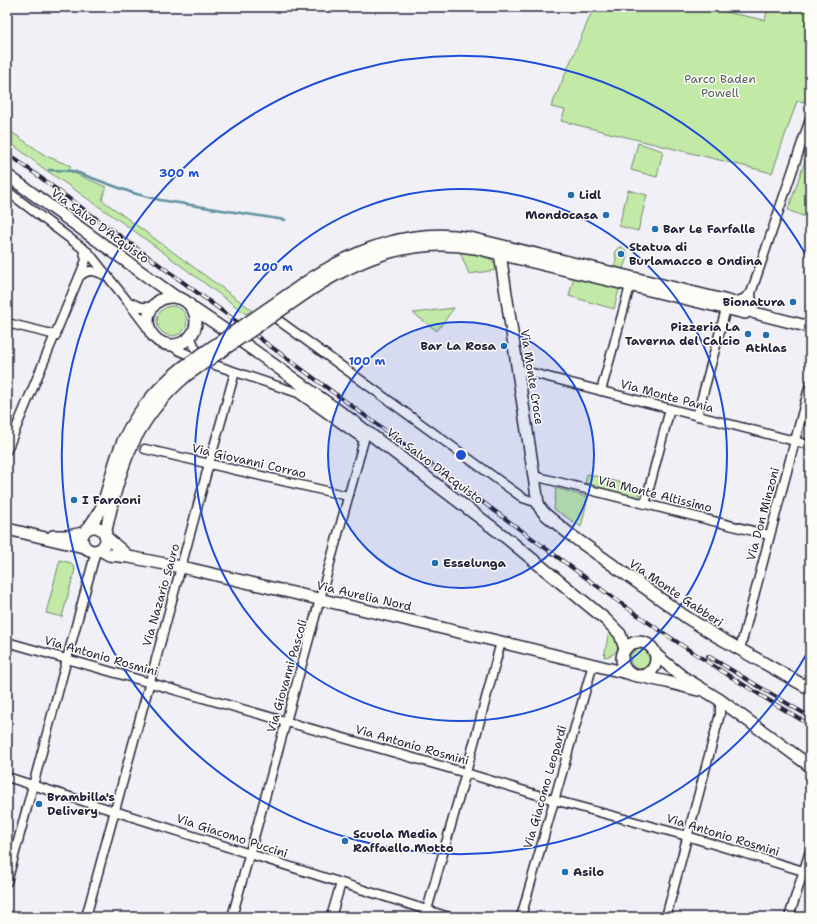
<svg xmlns="http://www.w3.org/2000/svg" width="817" height="924" viewBox="0 0 817 924" font-family="'Shantell Sans',sans-serif">
<style>
.green{fill:#c2eaa6;stroke:#728670}
.lines{fill:none;stroke-linecap:round;stroke-linejoin:round}
.stream{stroke:#5f909f;stroke-width:2.5}
.street-casing{stroke:#22223b;stroke-width:11}
.secondary-casing{stroke:#22223b;stroke-width:14}
.street{stroke:#fdfcf7;stroke-width:8}
.secondary{stroke:#fdfcf7;stroke-width:11}
.rail-casing{stroke:#22223b;stroke-width:4}
.rail{stroke:#fdfcf7;stroke-width:2.5;stroke-dasharray:8;stroke-linecap:butt}
.secondary-bridge-casing{stroke:#22223b;stroke-width:14;stroke-linecap:butt}
.secondary-bridge{stroke:#fdfcf7;stroke-width:11}
.ring{fill:none;stroke:#1d4ed8;stroke-width:2}
.poi-dot{fill:#1f6fb2;stroke:#fdfcf7;stroke-width:1.5}
.labels{text-anchor:middle;dominant-baseline:central;stroke-width:3;stroke-linejoin:round;paint-order:stroke}
.park-label{font-size:12px;fill:#525e5b;stroke:#fdfcf7}
.poi-label{font-size:12px;font-weight:bold;fill:#22223b;stroke:#fdfcf7;text-anchor:start}
.street-label{font-size:12px;fill:#22223b;stroke:#fdfcf7}
.centre{fill:#1d4ed8;stroke:#fdfcf7;stroke-width:2}
.ring-label{font-size:12px;text-anchor:middle;font-weight:bold;fill:#1d4ed8;stroke:#fdfcf7;stroke-width:3;stroke-linejoin:round;paint-order:stroke}
</style>
<rect width="100%" height="100%" fill="#f0f0f6"/>
<filter id="ink" filterUnits="userSpaceOnUse"><feTurbulence type="fractalNoise" baseFrequency=".025" numOctaves="2"/><feDisplacementMap in="SourceGraphic" scale="8" xChannelSelector="R" yChannelSelector="G"/><feConvolveMatrix kernelMatrix="1 2 1 2 8 2 1 2 1" color-interpolation-filters="sRGB"/></filter>
<g filter="url(#ink)">
<g class="green">
<path d="M 594,7 L 700,7 L 765,20 L 768,7 L 810,7 L 810,87 L 805,102 L 797,101 L 772,173 L 561,121 L 565,110 L 551,107 Z"/>
<path d="M 7,129 L 46,156 L 71,166 L 69,171 L 106,187 L 102,200 L 252,310 L 246,314 L 133,230 L 43,168 L 7,140 Z"/>
<path d="M 638,143 L 663,151 L 657,177 L 631,170 Z"/>
<path d="M 810,146 L 810,219 L 788,210 Z"/>
<path d="M 628,190 L 647,195 L 638,231 L 619,226 Z"/>
<path d="M 619,247 L 622,247 L 627,253 C 628,258 624,263 623,269 L 613,266 L 616,262 L 615,251 Z"/>
<path d="M 460,252 C 469,252 489,255 495,263 C 497,265 497,268 497,270 L 469,274 Z"/>
<path d="M 574,277 L 619,289 L 614,309 L 569,296 Z"/>
<circle cx="172" cy="321" r="15"/>
<path d="M 454,308 L 437,331 L 413,313 Z"/>
<path d="M 587,474 L 641,488 L 639,498 L 585,483 Z"/>
<path d="M 556,488 L 588,497 L 581,527 L 554,509 Z"/>
<path d="M 60,560 L 71,563 L 75,569 L 62,617 L 46,613 Z"/>
<path d="M 609,631 C 612,632 615,635 617,637 C 624,648 614,656 604,657 Z"/>
<circle cx="640" cy="659" r="10"/>
</g>
<g class="lines">
<path class="stream" d="M 49,170 L 73,171 L 133,193 L 160,200 L 285,220"/>
<defs>
<g id="street">
<path d="M 7,191 L 89,253 L 128,302 L 153,335"/>
<path d="M 80,276 C 89,268 96,271 106,276"/>
<path d="M 129,302 L 141,307 L 152,307"/>
<path d="M 732,302 L 743,299 L 751,293"/>
<path d="M 755,313 L 752,304 L 751,293 L 810,119"/>
<path d="M 278,320 L 523,498 L 538,503"/>
<path d="M 7,323 L 56,335"/>
<path d="M 190,336 L 196,350"/>
<path d="M 171,345 L 178,350 L 189,355"/>
<path d="M 212,364 L 298,393 L 364,440 L 232,917"/>
<path d="M 517,369 L 810,445"/>
<path d="M 601,391 L 630,286"/>
<path d="M 697,416 L 726,309"/>
<path d="M 145,449 L 348,496"/>
<path d="M 7,450 L 82,270 L 86,260 L 83,248"/>
<path d="M 534,476 L 769,535"/>
<path d="M 645,504 L 670,409"/>
<path d="M 7,642 L 466,773 L 554,800 L 680,834 L 810,873"/>
<path d="M 740,649 L 810,384"/>
<path d="M 7,777 L 449,917"/>
<path d="M 7,882 L 96,551"/>
<path d="M 86,917 L 209,464 L 235,372"/>
<path d="M 331,917 L 341,883"/>
<path d="M 425,917 L 467,769 L 501,642"/>
<path d="M 521,917 L 593,664"/>
<path d="M 666,917 L 720,714 L 720,700"/>
<path d="M 789,917 L 810,851"/>
</g>
<g id="secondary">
<path d="M 7,175 L 177,298"/>
<path d="M 500,254 L 538,503 L 540,508 L 545,514 L 572,536 L 686,617 L 718,637 L 810,689"/>
<path d="M 312,278 C 359,248 414,228 470,238 L 732,302 L 755,313 L 810,327"/>
<path d="M 315,287 C 365,256 415,237 475,248 L 745,313"/>
<circle cx="172" cy="321" r="24"/>
<path d="M 191,307 L 225,330"/>
<path d="M 242,342 L 357,424 L 509,540 L 605,619 L 620,634 L 625,649"/>
<circle cx="94" cy="539" r="12"/>
<path d="M 89,527 C 93,521 99,514 102,506 C 109,488 112,469 119,451 C 131,418 156,388 183,367"/>
<path d="M 7,529 L 84,547"/>
<path d="M 105,535 C 119,468 133,421 187,375"/>
<path d="M 53,536 L 68,536 L 83,533"/>
<path d="M 106,537 L 129,557"/>
<path d="M 100,550 L 109,555 L 129,557 L 191,569 L 501,642 L 631,674"/>
<circle cx="639" cy="659" r="17"/>
<path d="M 656,655 L 683,677 L 720,700 L 810,766"/>
<path d="M 639,676 L 667,682 L 698,690"/>
</g>
</defs>
<use href="#street" class="street-casing"/>
<use href="#secondary" class="secondary-casing"/>
<use href="#street" class="street"/>
<use href="#secondary" class="secondary"/>
<defs>
<g id="rail">
<path d="M 7,153 L 612,597 C 676,643 742,685 810,725"/>
<path d="M 708,656 L 810,717"/>
</g>
</defs>
<use href="#rail" class="rail-casing"/>
<use href="#rail" class="rail"/>
<defs>
<g id="secondary-bridge">
<path d="M 183,367 L 312,278"/>
<path d="M 187,375 L 315,287"/>
</g>
</defs>
<use href="#secondary-bridge" class="secondary-bridge-casing"/>
<use href="#secondary-bridge" class="secondary-bridge"/>
</g>
</g>
<circle cx="461" cy="455" r="133" fill="#1d4ed8" fill-opacity=".12"/>
<g class="ring">
<circle cx="461" cy="455" r="133"/>
<circle cx="461" cy="455" r="266"/>
<path d="M810 648A399 399 0 1 1 810 262"/>
</g>
<g class="poi-dot">
<circle cx="571" cy="195" r="4"/>
<circle cx="606" cy="215" r="4"/>
<circle cx="655" cy="229" r="4"/>
<circle cx="621" cy="254" r="4"/>
<circle cx="793" cy="302" r="4"/>
<circle cx="748" cy="334" r="4"/>
<circle cx="766" cy="335" r="4"/>
<circle cx="504" cy="346" r="4"/>
<circle cx="74" cy="500" r="4"/>
<circle cx="435" cy="563" r="4"/>
<circle cx="39" cy="804" r="4"/>
<circle cx="345" cy="841" r="4"/>
<circle cx="565" cy="872" r="4"/>
</g>
<g class="labels">
<g class="park-label">
<text x="720" y="79">Parco Baden<tspan x="720" dy="14">Powell</tspan></text>
</g>
<g class="poi-label">
<text x="579" y="195">Lidl</text>
<text x="598" y="215" text-anchor="end">Mondocasa</text>
<text x="663" y="229">Bar Le Farfalle</text>
<text x="629" y="247">Statua di<tspan x="629" dy="14">Burlamacco e Ondina</tspan></text>
<text x="785" y="302" text-anchor="end">Bionatura</text>
<text x="740" y="327" text-anchor="end">Pizzeria La<tspan x="740" dy="14">Taverna del Calcio</tspan></text>
<text x="496" y="346" text-anchor="end">Bar La Rosa</text>
<text x="766" y="348" text-anchor="middle">Athlas</text>
<text x="82" y="500">I Faraoni</text>
<text x="443" y="563">Esselunga</text>
<text x="47" y="797">Brambilla's<tspan x="47" dy="14">Delivery</tspan></text>
<text x="353" y="834">Scuola Media<tspan x="353" dy="14">Raffaello Motto</tspan></text>
<text x="573" y="872">Asilo</text>
</g>
<g class="street-label">
<text transform="translate(100 226) rotate(36)">Via Salvo D'Acquisto</text>
<text transform="translate(532 377) rotate(81)">Via Monte Croce</text>
<text transform="translate(667 396) rotate(15)">Via Monte Pania</text>
<text transform="translate(249 461) rotate(13)">Via Giovanni Corrao</text>
<text transform="translate(435 466) rotate(37)">Via Salvo D'Acquisto</text>
<text transform="translate(655 494) rotate(14)">Via Monte Altissimo</text>
<text transform="translate(763 514) rotate(-75)">Via Don Minzoni</text>
<text transform="translate(676 593) rotate(34)">Via Monte Gabberi</text>
<text transform="translate(161 595) rotate(-74)">Via Nazario Sauro</text>
<text transform="translate(364 596) rotate(13)">Via Aurelia Nord</text>
<text transform="translate(101 656) rotate(16)">Via Antonio Rosmini</text>
<text transform="translate(287 676) rotate(-74)">Via Giovanni Pascoli</text>
<text transform="translate(412 745) rotate(16)">Via Antonio Rosmini</text>
<text transform="translate(545 787) rotate(-74)">Via Giacomo Leopardi</text>
<text transform="translate(723 835) rotate(17)">Via Antonio Rosmini</text>
<text transform="translate(232 836) rotate(18)">Via Giacomo Puccini</text>
</g>
</g>
<circle cx="461" cy="455" r="6" class="centre"/>
<g class="ring-label">
<text x="179" y="177">300 m</text>
<text x="273" y="271">200 m</text>
<text x="367" y="365">100 m</text>
</g>
<rect width="817" height="924" fill="none" stroke="#fdfcf7" stroke-width="24"/>
<rect x="12" y="12" width="793" height="900" fill="none" stroke="#22223b" stroke-width="1.5" filter="url(#ink)"/>
</svg>
